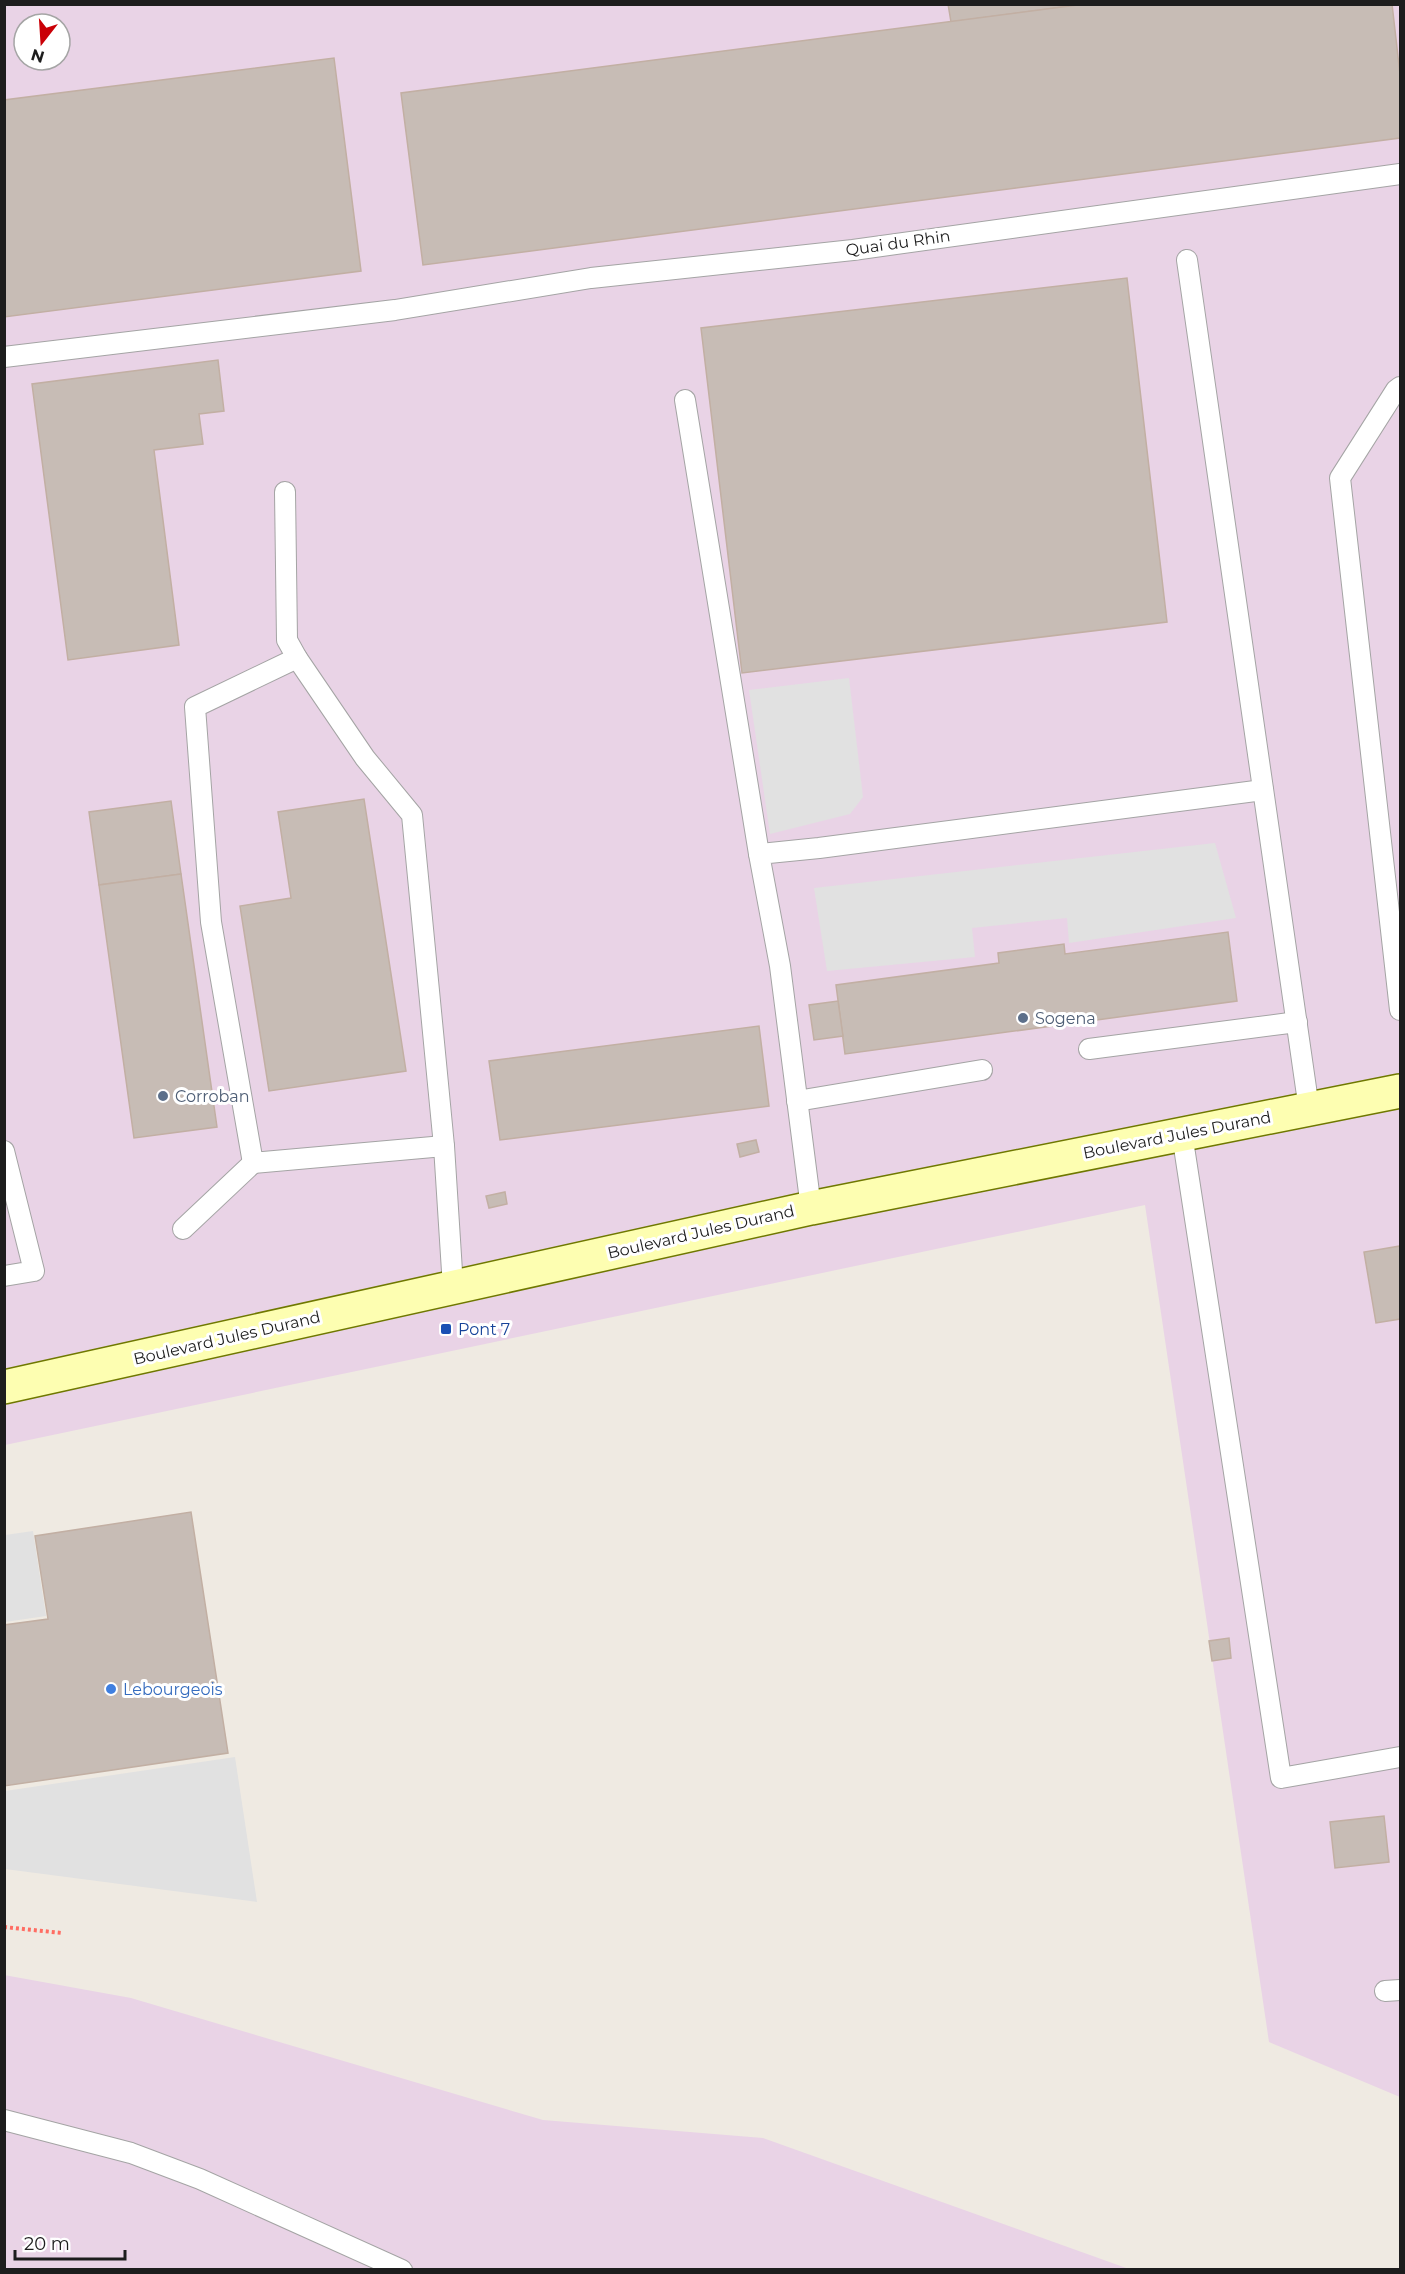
<svg xmlns="http://www.w3.org/2000/svg" width="1405" height="2274" viewBox="0 0 1405 2274" font-family="Montserrat,sans-serif">
<style>
.industrial{fill:#e9d3e6;fill-rule:evenodd}
.parking{fill:#e1e1e1}
.building{fill:#c7bcb5;stroke:#c2afa3;stroke-width:1.5}
.lines{fill:none;stroke-linecap:round;stroke-linejoin:round}
.lane-casing{stroke:#a4a4a4;stroke-width:22}
.secondary-casing{stroke:#6f7800;stroke-width:36}
.path{stroke:#ff6d63;stroke-width:4;stroke-dasharray:3 3;stroke-linecap:butt}
.lane{stroke:#fff;stroke-width:20}
.secondary{stroke:#fdfeb1;stroke-width:33}
.service-dot{fill:#5c6f8a;stroke:#fff;stroke-width:2}
.transit-dot{fill:#1a4fb4;stroke:#fff;stroke-width:2}
.shop-dot{fill:#3f7fe0;stroke:#fff;stroke-width:2}
.labels{text-anchor:middle;dominant-baseline:central;stroke-width:6;stroke-linejoin:round;paint-order:stroke}
.street-label{font-size:16px;fill:#1d1d1d;stroke:#fff}
.service-label{font-size:16px;fill:#4e5e75;stroke:#fff;text-anchor:start}
.transit-label{font-size:16px;fill:#164399;stroke:#fff;text-anchor:start}
.shop-label{font-size:16px;fill:#366cbe;stroke:#fff;text-anchor:start}
</style>
<rect width="100%" height="100%" fill="#efeae2"/>
<g class="industrial">
<path d="M 4,5 L 1400,5 L 1400,2097 L 1269,2042 L 1145,1205 L 5,1445 ZM 24,24 L 60,24 L 60,60 L 24,60 Z"/>
<path d="M 4,1975 L 131,1998 L 543,2120 L 763,2138 L 1129,2269 L 5,2269 Z"/>
</g>
<g class="parking">
<path d="M 849,678 L 863,797 L 850,814 L 770,834 L 749,690 Z"/>
<path d="M 1215,843 L 1236,918 L 1069,943 L 1067,918 L 972,928 L 975,957 L 827,971 L 814,888 Z"/>
<path d="M 33,1531 L 46,1616 L 5,1622 L 5,1535 Z"/>
<path d="M 235,1757 L 257,1902 L 5,1869 L 5,1791 Z"/>
</g>
<g class="building">
<path d="M 948,4 L 1085,4 L 951,22 Z"/>
<path d="M 1085,4 L 1392,4 L 1400,74 L 1400,138 L 423,265 L 401,93 Z"/>
<path d="M 334,58 L 361,271 L 4,317 L 4,100 Z"/>
<path d="M 1127,278 L 1167,622 L 742,673 L 701,328 Z"/>
<path d="M 218,360 L 224,411 L 199,414 L 203,444 L 154,450 L 179,645 L 68,660 L 32,384 Z"/>
<path d="M 364,799 L 406,1071 L 269,1091 L 240,906 L 291,898 L 278,812 Z"/>
<path d="M 171,801 L 181,874 L 99,885 L 89,812 Z"/>
<path d="M 181,874 L 217,1127 L 134,1138 L 99,885 Z"/>
<path d="M 1228,932 L 1237,1001 L 845,1054 L 836,985 L 999,963 L 998,953 L 1064,944 L 1065,954 Z"/>
<path d="M 838,1001 L 843,1036 L 814,1040 L 809,1005 Z"/>
<path d="M 759,1026 L 769,1106 L 500,1140 L 489,1061 Z"/>
<path d="M 756,1140 L 759,1152 L 740,1157 L 737,1144 Z"/>
<path d="M 505,1192 L 507,1204 L 489,1208 L 486,1196 Z"/>
<path d="M 1400,1246 L 1400,1319 L 1376,1323 L 1364,1252 Z"/>
<path d="M 191,1512 L 228,1753 L 4,1786 L 4,1625 L 48,1619 L 35,1536 Z"/>
<path d="M 1229,1638 L 1231,1658 L 1212,1661 L 1209,1641 Z"/>
<path d="M 1384,1816 L 1389,1862 L 1335,1868 L 1330,1822 Z"/>
</g>
<g class="lines">
<defs>
<g id="lane">
<path d="M 1187,260 L 1309,1109"/>
<path d="M 4,357 L 395,310 L 591,278 L 853,250 L 1400,174"/>
<path d="M 1400,387 L 1396,390 L 1340,478 L 1400,1010"/>
<path d="M 685,400 L 759,854"/>
<path d="M 285,492 L 287,640 L 297,658 L 365,758 L 412,815 L 444,1146 L 453,1287"/>
<path d="M 297,658 L 195,707 L 211,922 L 253,1163 L 444,1146"/>
<path d="M 1089,1049 L 1297,1022"/>
<path d="M 797,1101 L 982,1070"/>
<path d="M 1182,1134 L 1281,1778 L 1400,1757"/>
<path d="M 4,1151 L 34,1271 L 4,1276"/>
<path d="M 811,1208 L 780,966 L 759,854 L 819,848 L 1263,790"/>
<path d="M 183,1229 L 253,1163"/>
<path d="M 1385,1991 L 1400,1990"/>
<path d="M 4,2120 L 131,2153 L 200,2179 L 402,2270"/>
</g>
<path id="secondary" d="M 4,1387 L 811,1208 L 1400,1091"/>
</defs>
<use href="#lane" class="lane-casing"/>
<use href="#secondary" class="secondary-casing"/>
<path class="path" d="M 4,1927 L 62,1933"/>
<use href="#lane" class="lane"/>
<use href="#secondary" class="secondary"/>
</g>
<g class="service-dot">
<circle cx="1023" cy="1018" r="6"/>
<circle cx="163" cy="1096" r="6"/>
</g>
<rect class="transit-dot" x="440" y="1323" width="12" height="12" rx="3"/>
<circle class="shop-dot" cx="111" cy="1689" r="6"/>
<g class="labels">
<g class="street-label">
<text transform="translate(898 243) rotate(-8)">Quai du Rhin</text>
<text transform="translate(1177 1135) rotate(-11)">Boulevard Jules Durand</text>
<text transform="translate(701 1232) rotate(-13)">Boulevard Jules Durand</text>
<text transform="translate(227 1338) rotate(-13)">Boulevard Jules Durand</text>
</g>
<g class="service-label">
<text x="1035" y="1018">Sogena</text>
<text x="175" y="1096">Corroban</text>
</g>
<g class="transit-label">
<text x="458" y="1329">Pont 7</text>
</g>
<g class="shop-label">
<text x="123" y="1689">Lebourgeois</text>
</g>
</g>
<rect width="1405" height="2274" fill="none" stroke="#1d1d1d" stroke-width="12"/>
<g transform="translate(42 42) rotate(197)"><circle r="28" fill="#ffffff" stroke="#a5a5a5" stroke-width="1.5"/>
<path d="M0-4.5L10 22L0 15L-10 22Z" fill="#ca0007"/>
<text y="-9" font-size="16" font-weight="bold" text-anchor="middle" fill="#1d1d1d">N</text>
</g>
<path d="M15 2250v9h110v-9" fill="none" stroke="#1d1d1d" stroke-width="3"/>
<text x="24" y="2250" font-size="18" fill="#1d1d1d" stroke="#ffffff" stroke-width="4.5" paint-order="stroke">20 m</text>
</svg>
